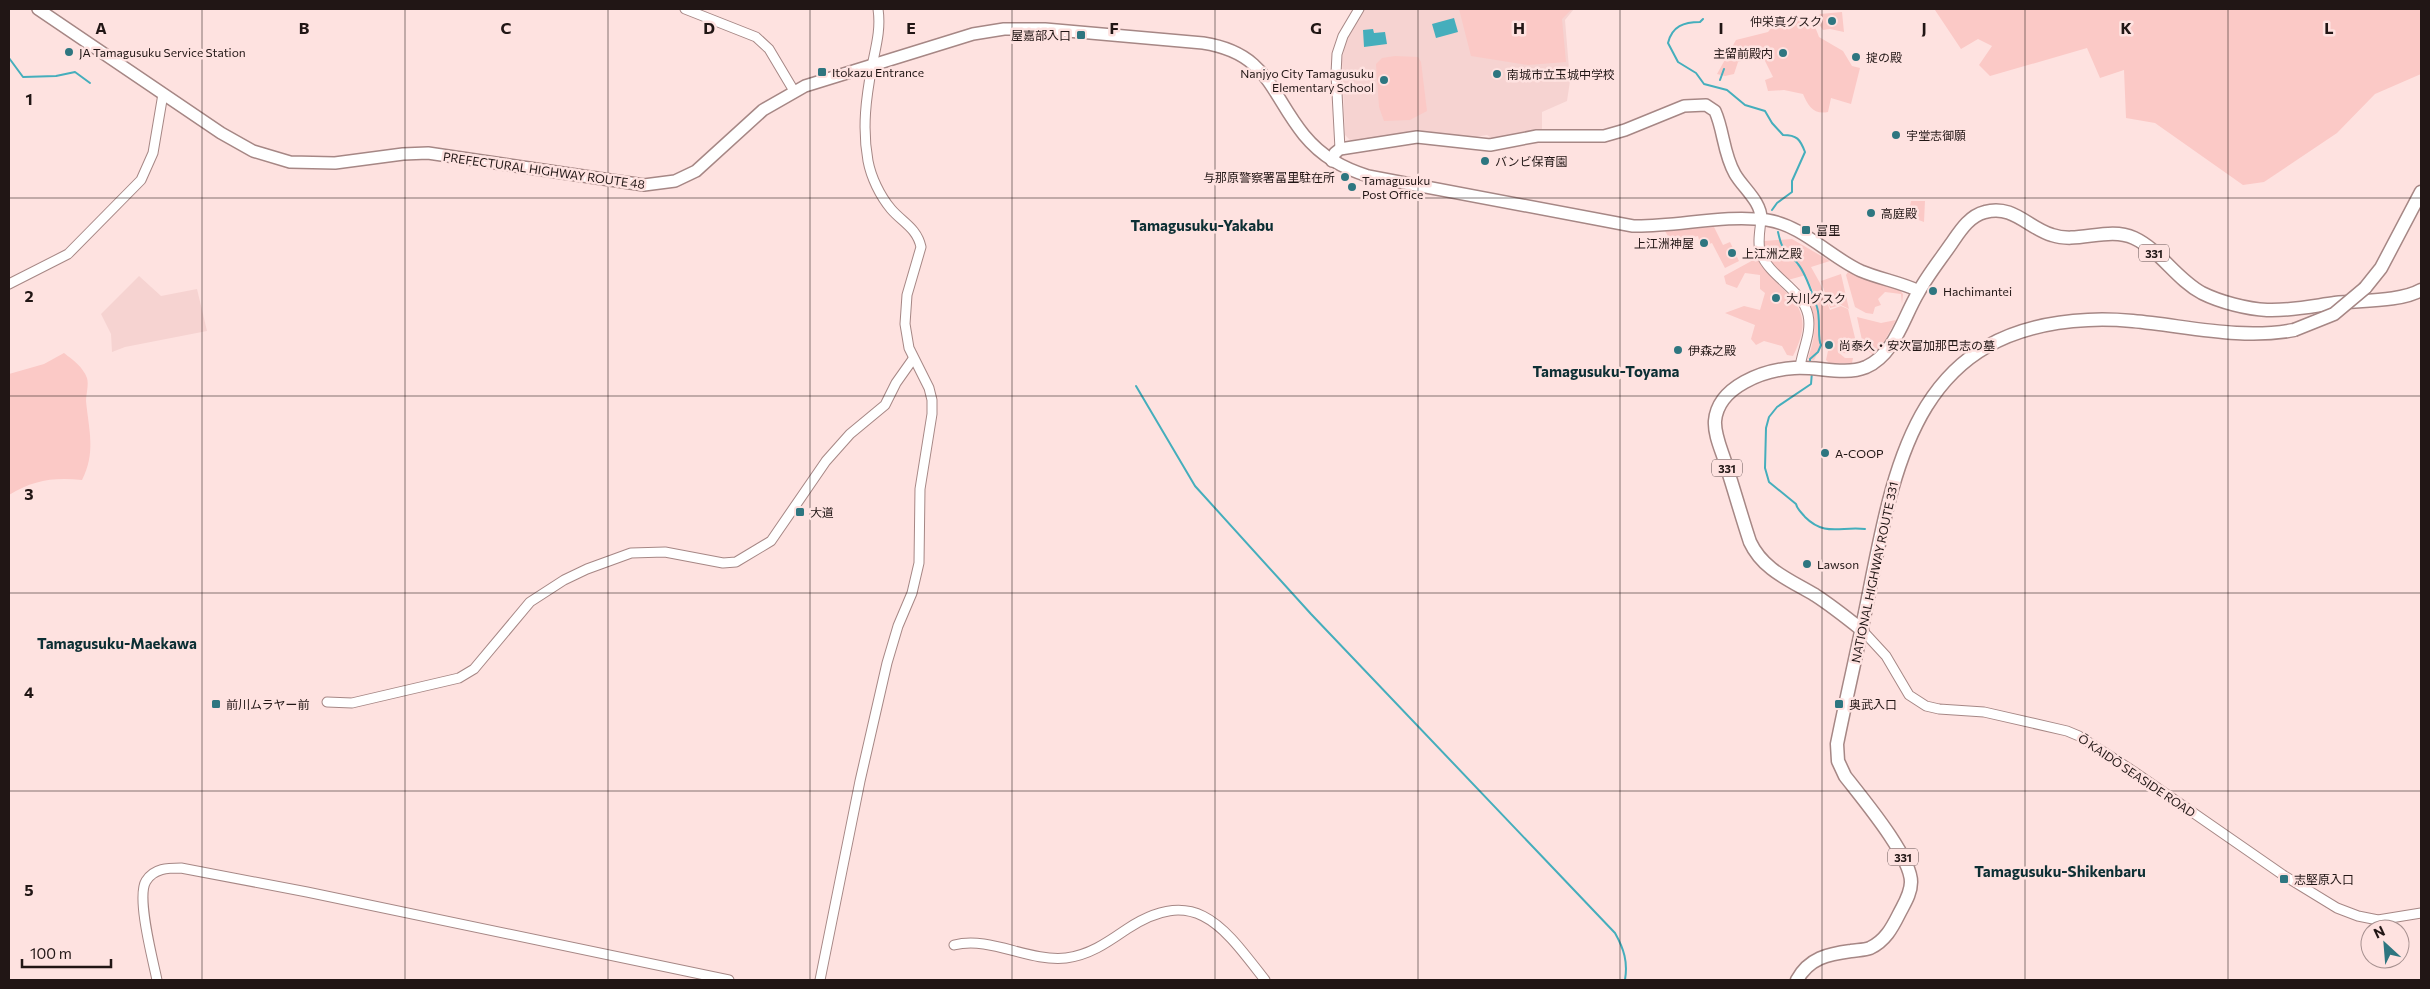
<svg xmlns="http://www.w3.org/2000/svg" width="2430" height="989" viewBox="0 0 2430 989" font-family="Commissioner,'Noto Sans JP',sans-serif">
<style>
.built{fill:#f6d3d1}
.green{fill:#fbc9c6}
.water{fill:#45aebc}
.lines{fill:none;stroke-linecap:round;stroke-linejoin:round}
.stream{stroke:#45aebc;stroke-width:2}
.minor-casing{stroke:#a68785;stroke-width:11}
.major-casing{stroke:#a68785;stroke-width:14}
.highway-casing{stroke:#a68785;stroke-width:15}
.minor{stroke:#fff;stroke-width:9}
.major{stroke:#fff;stroke-width:11}
.highway{stroke:#fff;stroke-width:12}
.highway-bridge-casing{stroke:#a68785;stroke-width:15;stroke-linecap:butt}
.highway-bridge{stroke:#fff;stroke-width:12}
.grid{fill:none;stroke:#211615;stroke-width:1;stroke-opacity:0.55}
.poi-dot{fill:#2e7680;stroke:#fee2e0;stroke-width:2}
.labels{text-anchor:middle;dominant-baseline:central;stroke-width:5;stroke-linejoin:round;paint-order:stroke}
.shield{fill:#fee2e0;stroke:#635352;stroke-width:1}
.shield-label{font-size:11px;font-weight:bold;fill:#211615}
.poi-label{font-size:12px;fill:#211615;stroke:#fee2e0;text-anchor:start}
.street-label{font-size:12px;fill:#211615;stroke:#fee2e0}
.quarter-label{font-size:15px;font-weight:bold;fill:#0c2f34;stroke:#fee2e0}
.grid-label{font-size:16px;text-anchor:middle;font-weight:bold;fill:#211615;stroke:#fee2e0;stroke-width:5;stroke-linejoin:round;paint-order:stroke}
</style>
<rect width="100%" height="100%" fill="#fee2e0"/>
<g class="built">
<path d="M 1364,9 L 1574,9 L 1565,20 L 1570,81 L 1567,101 L 1542,112 L 1542,132 L 1495,140 L 1487,135 L 1469,138 L 1431,132 L 1410,133 L 1352,142 L 1345,135 L 1342,61 L 1346,38 Z"/>
<path d="M 139,276 L 161,296 L 197,289 L 207,331 L 125,347 L 112,352 L 111,334 L 101,314 Z"/>
</g>
<g class="green">
<path d="M 1459,9 L 1572,9 L 1562,19 L 1566,62 L 1528,65 L 1471,56 Z"/>
<path d="M 1932,9 L 2421,9 L 2421,74 L 2375,94 L 2337,133 L 2264,182 L 2243,185 L 2155,123 L 2126,118 L 2124,70 L 2100,78 L 2087,48 L 1990,76 L 1979,65 L 1992,46 L 1978,39 L 1961,49 L 1935,10 Z"/>
<path d="M 1842,12 L 1844,32 L 1830,29 L 1823,30 L 1816,20 L 1820,14 Z"/>
<path d="M 1798,17 C 1811,19 1815,25 1819,37 L 1843,51 L 1852,66 L 1860,68 L 1851,104 L 1831,98 L 1828,112 C 1814,115 1808,106 1803,94 L 1784,90 L 1768,91 L 1765,80 L 1773,77 L 1763,57 L 1763,49 L 1751,47 L 1748,59 L 1738,62 L 1734,74 L 1725,76 L 1717,74 L 1736,40 L 1768,32 L 1773,26 L 1791,25 Z"/>
<path d="M 1395,56 L 1418,57 L 1421,62 L 1427,111 L 1410,120 L 1384,121 L 1379,107 L 1376,64 L 1382,58 Z"/>
<path d="M 1911,201 L 1925,201 L 1924,222 L 1908,216 Z"/>
<path d="M 1714,227 L 1723,245 L 1730,242 L 1739,261 L 1725,268 L 1712,243 L 1701,247 L 1698,236 L 1686,239 L 1669,238 L 1665,231 Z"/>
<path d="M 1792,239 L 1830,261 L 1811,267 L 1820,283 L 1830,310 L 1841,306 L 1848,309 L 1857,346 C 1852,355 1848,353 1839,353 L 1845,358 L 1853,358 L 1852,363 L 1829,363 L 1826,360 L 1828,351 L 1833,350 L 1824,342 L 1814,360 L 1808,359 C 1814,340 1818,323 1810,304 L 1816,298 L 1806,275 L 1788,280 C 1776,269 1764,258 1764,241 Z"/>
<path d="M 1757,258 C 1781,298 1821,302 1793,356 L 1787,355 L 1782,346 L 1764,341 L 1756,345 L 1751,339 L 1755,325 L 1725,313 L 1744,306 L 1760,310 L 1765,293 L 1760,289 L 1760,275 L 1745,273 L 1737,288 L 1726,284 L 1724,276 Z"/>
<path d="M 1848,272 L 1875,283 L 1898,288 L 1903,294 L 1902,304 L 1901,294 L 1885,292 L 1878,299 L 1881,305 L 1875,307 L 1873,314 L 1866,313 L 1855,307 L 1846,275 Z"/>
<path d="M 1841,274 L 1849,309 L 1841,305 L 1830,308 L 1821,281 Z"/>
<path d="M 1857,317 L 1881,323 L 1896,320 L 1879,351 L 1873,355 L 1863,345 Z"/>
<path d="M 64,353 C 73,360 83,367 87,378 C 89,385 86,394 86,401 C 89,431 96,453 82,480 C 54,477 33,480 9,495 L 9,374 L 44,364 Z"/>
</g>
<g class="water">
<path d="M 1454,18 L 1458,32 L 1436,38 L 1432,24 Z"/>
<path d="M 1373,29 L 1374,33 L 1385,32 L 1387,44 L 1364,47 L 1363,30 Z"/>
</g>
<g class="lines">
<g class="stream">
<path d="M 1703,19 L 1700,22 C 1684,22 1672,26 1668,43 L 1678,62 L 1696,73 L 1704,84 L 1727,90 L 1745,105 L 1765,111 L 1772,123 L 1783,135 C 1797,135 1800,139 1805,152 L 1792,181 L 1792,192 L 1777,203 L 1772,210"/>
<path d="M 9,58 L 23,77 L 56,76 L 75,72 L 90,83"/>
<path d="M 1720,80 L 1724,69"/>
<path d="M 1778,232 C 1783,255 1786,248 1798,264 C 1807,275 1812,294 1817,307 C 1821,319 1817,339 1821,345 L 1818,352 L 1810,359 L 1810,363"/>
<path d="M 1812,372 L 1811,384 L 1777,407 L 1769,417 L 1766,428 L 1765,468 L 1769,482 L 1796,504 C 1797,509 1801,512 1805,517 C 1825,537 1841,526 1865,529"/>
<path d="M 1136,386 L 1195,486 L 1311,614 L 1615,933 C 1624,949 1628,962 1625,980"/>
</g>
<defs>
<g id="minor">
<path d="M 685,9 L 756,37 L 769,49 L 794,91"/>
<path d="M 1340,149 L 1336,74 L 1337,54 L 1343,36 L 1359,9"/>
<path d="M 1761,220 C 1760,230 1757,244 1761,254 C 1771,278 1802,289 1808,315 C 1812,333 1802,350 1800,367"/>
<path d="M 9,284 L 68,254 L 141,180 L 153,153 L 163,94"/>
<path d="M 1862,630 L 1886,656 L 1909,695 L 1926,706 L 1939,709 L 1984,712 L 2067,731 L 2079,736 L 2133,771 L 2283,875 L 2337,908 L 2358,916 L 2378,920 L 2421,913"/>
<path d="M 327,702 L 352,703 L 459,678 L 474,669 L 530,602 L 564,580 L 587,569 L 631,553 L 665,552 L 723,563 L 736,562 L 771,541 L 826,461 L 850,434 L 885,405 L 896,383 L 913,359"/>
<path d="M 954,945 C 991,936 1028,962 1066,958 C 1090,955 1108,942 1127,929 C 1196,883 1225,929 1265,980"/>
<path d="M 157,980 C 153,960 136,897 146,881 C 154,868 168,868 181,868 L 307,892 L 729,980"/>
<path d="M 820,980 L 860,781 L 887,663 L 898,626 L 912,593 L 919,563 L 920,489 L 932,414 L 932,400 L 929,388 L 909,348 L 905,324 L 907,295 L 921,247 C 917,228 902,222 891,209 C 880,196 871,177 868,161 C 862,128 866,98 872,66 C 876,46 881,29 878,9"/>
</g>
<g id="major">
<path d="M 38,9 L 221,133 L 253,151 L 290,162 L 335,163 L 403,154 L 428,153 L 644,185 L 675,181 L 696,171 L 763,110 L 805,86 L 973,34 L 1004,29 L 1045,29 L 1203,43 C 1268,53 1270,93 1304,135 C 1322,157 1343,168 1368,176 L 1633,226 C 1677,227 1723,214 1767,220 C 1802,225 1830,257 1861,271 C 1880,279 1900,282 1919,291"/>
<path d="M 1332,161 L 1335,153 L 1340,149 L 1417,137 L 1490,145 L 1537,136 L 1604,136 L 1625,130 L 1684,106 L 1706,105 L 1715,111 C 1724,131 1723,153 1735,174 C 1743,188 1762,202 1761,220"/>
</g>
<g id="highway">
<path d="M 2365,288 L 2381,268 L 2421,192"/>
<path d="M 1862,630 C 1847,618 1832,606 1815,595 C 1790,580 1763,570 1750,542 C 1742,518 1735,493 1727,468 C 1723,453 1714,436 1715,421 C 1718,386 1764,370 1794,368 C 1817,366 1844,376 1866,367 C 1895,354 1903,318 1918,293 C 1927,276 1940,260 1951,244 C 1960,231 1969,216 1985,212 C 2013,204 2028,228 2052,235 C 2078,244 2108,226 2134,238 C 2160,250 2176,279 2202,293 C 2220,302 2247,309 2267,310 C 2290,311 2313,306 2335,303 C 2360,300 2400,302 2421,290"/>
<path d="M 1797,980 C 1809,958 1828,954 1851,951 C 1857,950 1865,950 1870,948 C 1885,941 1892,928 1899,914 C 1904,904 1911,894 1911,882 C 1911,856 1862,798 1845,776 L 1838,761 L 1837,744 C 1847,694 1859,644 1869,593 C 1896,456 1919,328 2088,320 C 2156,316 2226,343 2294,330"/>
</g>
</defs>
<use href="#minor" class="minor-casing"/>
<use href="#major" class="major-casing"/>
<use href="#highway" class="highway-casing"/>
<use href="#minor" class="minor"/>
<use href="#major" class="major"/>
<use href="#highway" class="highway"/>
<defs>
<path id="highway-bridge" d="M 2294,330 L 2334,314 L 2365,288"/>
</defs>
<use href="#highway-bridge" class="highway-bridge-casing"/>
<use href="#highway-bridge" class="highway-bridge"/>
</g>
<path class="grid" d="M 202,9 L 202,980M 405,9 L 405,980M 608,9 L 608,980M 810,9 L 810,980M 1012,9 L 1012,980M 1215,9 L 1215,980M 1418,9 L 1418,980M 1620,9 L 1620,980M 1822,9 L 1822,980M 2025,9 L 2025,980M 2228,9 L 2228,980M 9,198 L 2421,198M 9,396 L 2421,396M 9,593 L 2421,593M 9,791 L 2421,791"/>
<g class="poi-dot">
<circle cx="1832" cy="21" r="5"/>
<rect x="1076" y="30" width="10" height="10" rx="2.5"/>
<circle cx="69" cy="52" r="5"/>
<circle cx="1783" cy="53" r="5"/>
<circle cx="1856" cy="57" r="5"/>
<rect x="817" y="67" width="10" height="10" rx="2.5"/>
<circle cx="1497" cy="74" r="5"/>
<circle cx="1384" cy="80" r="5"/>
<circle cx="1896" cy="135" r="5"/>
<circle cx="1485" cy="161" r="5"/>
<circle cx="1345" cy="177" r="5"/>
<circle cx="1352" cy="187" r="5"/>
<circle cx="1871" cy="213" r="5"/>
<rect x="1801" y="225" width="10" height="10" rx="2.5"/>
<circle cx="1704" cy="243" r="5"/>
<circle cx="1732" cy="253" r="5"/>
<circle cx="1933" cy="291" r="5"/>
<circle cx="1776" cy="298" r="5"/>
<circle cx="1829" cy="345" r="5"/>
<circle cx="1678" cy="350" r="5"/>
<circle cx="1825" cy="453" r="5"/>
<rect x="795" y="507" width="10" height="10" rx="2.5"/>
<circle cx="1807" cy="564" r="5"/>
<rect x="211" y="699" width="10" height="10" rx="2.5"/>
<rect x="1834" y="699" width="10" height="10" rx="2.5"/>
<rect x="2279" y="874" width="10" height="10" rx="2.5"/>
</g>
<g class="labels">
<g class="shield">
<rect x="2139" y="244.5" width="30" height="17" rx="4"/>
<rect x="1712" y="459.5" width="30" height="17" rx="4"/>
<rect x="1888" y="848.5" width="30" height="17" rx="4"/>
</g>
<g class="shield-label">
<text x="2154" y="253">331</text>
<text x="1727" y="468">331</text>
<text x="1903" y="857">331</text>
</g>
<g class="poi-label">
<text x="1822" y="21" text-anchor="end">仲栄真グスク</text>
<text x="1071" y="35" text-anchor="end">屋嘉部入口</text>
<text x="79" y="52">JA Tamagusuku Service Station</text>
<text x="1773" y="53" text-anchor="end">主留前殿内</text>
<text x="1866" y="57">掟の殿</text>
<text x="832" y="72">Itokazu Entrance</text>
<text x="1374" y="73" text-anchor="end">Nanjyo City Tamagusuku<tspan x="1374" dy="14">Elementary School</tspan></text>
<text x="1507" y="74">南城市立玉城中学校</text>
<text x="1906" y="135">宇堂志御願</text>
<text x="1495" y="161">バンビ保育園</text>
<text x="1335" y="177" text-anchor="end">与那原警察署冨里駐在所</text>
<text x="1362" y="180">Tamagusuku<tspan x="1362" dy="14">Post Office</tspan></text>
<text x="1881" y="213">高庭殿</text>
<text x="1816" y="230">富里</text>
<text x="1694" y="243" text-anchor="end">上江洲神屋</text>
<text x="1742" y="253">上江洲之殿</text>
<text x="1943" y="291">Hachimantei</text>
<text x="1786" y="298">大川グスク</text>
<text x="1839" y="345">尚泰久・安次富加那巴志の墓</text>
<text x="1688" y="350">伊森之殿</text>
<text x="1835" y="453">A-COOP</text>
<text x="810" y="512">大道</text>
<text x="1817" y="564">Lawson</text>
<text x="226" y="704">前川ムラヤー前</text>
<text x="1849" y="704">奥武入口</text>
<text x="2294" y="879">志堅原入口</text>
</g>
<g class="street-label">
<text transform="translate(544 170) rotate(8)">PREFECTURAL HIGHWAY ROUTE 48</text>
<text transform="translate(1874 572) rotate(-78)">NATIONAL HIGHWAY ROUTE 331</text>
<text transform="translate(2137 775) rotate(34)">Ō KAIDŌ SEASIDE ROAD</text>
</g>
<g class="quarter-label">
<text x="1202" y="225">Tamagusuku-Yakabu</text>
<text x="1606" y="371">Tamagusuku-Toyama</text>
<text x="117" y="643">Tamagusuku-Maekawa</text>
<text x="2060" y="871">Tamagusuku-Shikenbaru</text>
</g>
</g>
<g class="grid-label">
<text x="101" y="34">A</text>
<text x="304" y="34">B</text>
<text x="506" y="34">C</text>
<text x="709" y="34">D</text>
<text x="911" y="34">E</text>
<text x="1114" y="34">F</text>
<text x="1316" y="34">G</text>
<text x="1519" y="34">H</text>
<text x="1721" y="34">I</text>
<text x="1924" y="34">J</text>
<text x="2126" y="34">K</text>
<text x="2329" y="34">L</text>
<text x="29" y="105">1</text>
<text x="29" y="302">2</text>
<text x="29" y="500">3</text>
<text x="29" y="698">4</text>
<text x="29" y="896">5</text>
</g>
<rect width="2430" height="989" fill="none" stroke="#211615" stroke-width="20"/>
<g transform="translate(2385 944) rotate(334)"><circle r="24" fill="#fee2e0" stroke="#a6908f"/>
<path d="M0-4L9 19L0 12L-9 19Z" fill="#2e7680"/>
<text y="-8" font-size="14" font-weight="bold" text-anchor="middle" fill="#211615">N</text>
</g>
<path d="M22 959v8h89v-8" fill="none" stroke="#211615" stroke-width="2.5"/>
<text x="30" y="959" font-size="15" fill="#211615" stroke="#fee2e0" stroke-width="4" paint-order="stroke">100 m</text>
</svg>
